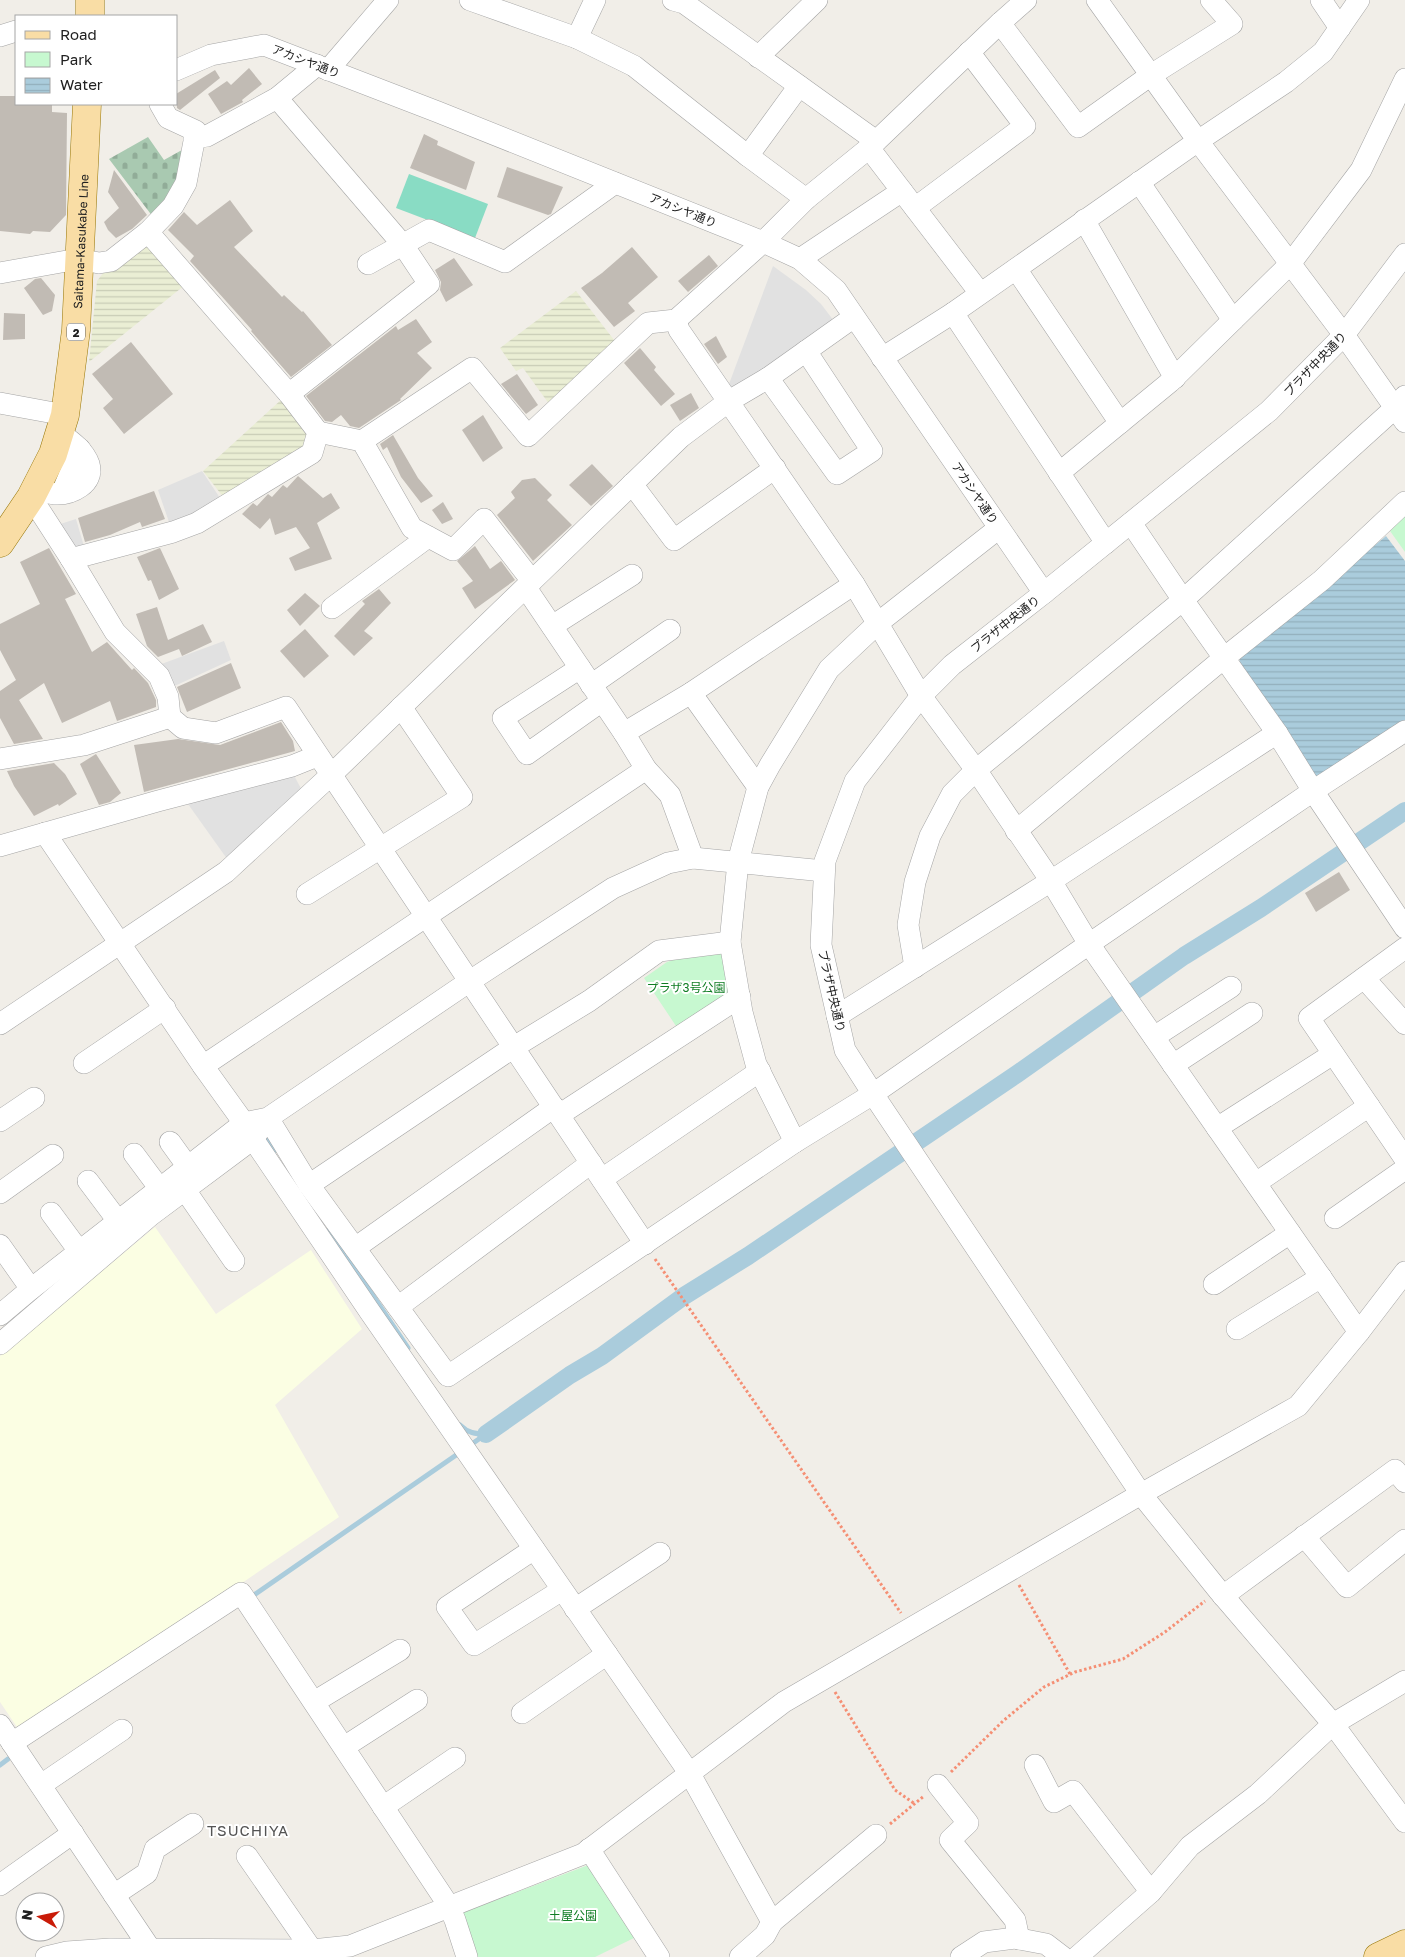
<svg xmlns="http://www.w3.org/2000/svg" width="1405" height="1957" viewBox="0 0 1405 1957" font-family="'Golos Text','Noto Sans JP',sans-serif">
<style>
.education{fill:#fbfee3}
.farmland{fill:url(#farmland-rules)}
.cemetery{fill:url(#cemetery-stones)}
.park{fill:#c7f8d0}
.pitch{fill:#89dcc4}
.parking{fill:#e1e1e1}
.water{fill:url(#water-rules)}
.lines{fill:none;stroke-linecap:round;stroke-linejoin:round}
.stream{stroke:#aaccdc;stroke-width:5}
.canal{stroke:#aaccdc;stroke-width:18}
.building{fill:#c1bbb4}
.minor-casing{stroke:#a5a5a5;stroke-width:22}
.major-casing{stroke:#977606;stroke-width:29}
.path{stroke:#f58f74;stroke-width:3;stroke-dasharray:2.5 2.5;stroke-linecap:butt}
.minor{stroke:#fff;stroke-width:21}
.major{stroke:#f9dda5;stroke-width:28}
.labels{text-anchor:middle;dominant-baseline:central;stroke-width:4;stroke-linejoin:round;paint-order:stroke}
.shield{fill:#fff;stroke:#646464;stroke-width:1}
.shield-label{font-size:11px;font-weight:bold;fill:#212121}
.street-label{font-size:12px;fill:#212121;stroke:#fff}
.park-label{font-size:12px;fill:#107d24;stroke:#fff}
.quarter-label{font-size:15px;letter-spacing:1px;fill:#545454;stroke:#fff}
</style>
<defs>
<pattern id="farmland-rules" width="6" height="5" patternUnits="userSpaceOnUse" patternTransform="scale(1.25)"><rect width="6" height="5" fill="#eaeed4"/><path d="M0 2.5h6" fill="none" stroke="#c8ccb6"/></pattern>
<pattern id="cemetery-stones" width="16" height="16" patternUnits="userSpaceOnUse" patternTransform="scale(1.25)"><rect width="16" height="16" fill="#a9c9b1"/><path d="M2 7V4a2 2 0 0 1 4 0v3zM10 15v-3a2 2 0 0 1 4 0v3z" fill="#91ac98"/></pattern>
<pattern id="water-rules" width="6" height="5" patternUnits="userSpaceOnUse" patternTransform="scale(1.25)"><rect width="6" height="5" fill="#aaccdc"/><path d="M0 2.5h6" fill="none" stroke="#92afbc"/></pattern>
</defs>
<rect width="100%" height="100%" fill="#f1eee8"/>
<path class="education" d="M 155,1227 L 216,1314 L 311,1250 L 362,1329 L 275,1405 L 339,1517 L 21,1733 L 0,1702 L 0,1356 Z"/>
<g class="farmland">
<path d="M 150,244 L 185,285 L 89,362 L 97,281 L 104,272 Z"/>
<path d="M 576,291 L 618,345 L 552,408 L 523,368 L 516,371 L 500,348 Z"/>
<path d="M 282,399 L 314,433 L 307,450 L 224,498 L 203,471 Z"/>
</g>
<path class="cemetery" d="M 148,137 L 164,160 L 189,146 L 181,184 L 153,217 L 109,159 Z"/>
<g class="park">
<path d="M 1405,516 L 1405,552 L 1390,531 Z"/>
<path d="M 721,949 L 729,996 L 678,1029 L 644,978 L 667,962 L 697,952 Z"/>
<path d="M 591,1864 L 634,1938 L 595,1957 L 473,1957 L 462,1913 Z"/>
</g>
<path class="pitch" d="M 409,174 L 488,204 L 475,238 L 396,208 Z"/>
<g class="parking">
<path d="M 773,266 L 806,290 L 821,304 L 834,321 L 729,398 L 726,392 Z"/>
<path d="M 202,471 L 222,501 L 170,525 L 158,490 Z"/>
<path d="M 76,519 L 85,550 L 71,556 L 54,526 Z"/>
<path d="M 224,641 L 231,660 L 168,689 L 156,666 Z"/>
<path d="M 291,770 L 304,794 L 230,863 L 183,797 Z"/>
</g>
<path class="water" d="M 1386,536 L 1405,561 L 1405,723 L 1321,780 L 1313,777 L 1239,666 L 1240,658 Z"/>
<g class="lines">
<g class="stream">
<path d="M 262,1134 L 276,1150"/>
<path d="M 329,1230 L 408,1348"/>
<path d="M 460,1425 C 468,1433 475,1434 486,1434"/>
<path d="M 469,1446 L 486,1434"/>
<path d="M 251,1597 L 462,1451"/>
<path d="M 0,1765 L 8,1759"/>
</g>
<path class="canal" d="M 486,1434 L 570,1375 L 602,1356 L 684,1296 L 748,1256 L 1017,1074 L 1184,956 L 1261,908 L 1405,811"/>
</g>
<g class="building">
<path d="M 249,68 L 262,84 L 242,100 L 243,102 L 221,114 L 208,94 L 227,81 L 231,85 Z"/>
<path d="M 215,70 L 220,78 L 180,110 L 177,108 L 176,94 Z"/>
<path d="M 0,96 L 16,96 L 16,104 L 52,104 L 52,112 L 67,113 L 66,215 L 50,232 L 33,231 L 30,234 L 0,231 Z"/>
<path d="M 424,134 L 438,141 L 437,145 L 475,162 L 466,190 L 410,168 Z"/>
<path d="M 507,167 L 563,187 L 551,214 L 548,215 L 497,197 Z"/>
<path d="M 114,170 L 147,215 L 132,229 L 116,238 L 108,230 L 104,222 L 119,208 L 108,192 Z"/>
<path d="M 230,200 L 253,231 L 234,247 L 282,297 L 284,295 L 302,312 L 303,311 L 332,345 L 291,377 L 251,331 L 252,330 L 190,261 L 194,256 L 168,230 L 184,212 L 197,225 Z"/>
<path d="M 632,247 L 658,277 L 628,303 L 635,311 L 614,327 L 581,288 L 602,273 Z"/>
<path d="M 709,255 L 718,266 L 688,292 L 678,281 Z"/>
<path d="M 454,258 L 473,285 L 446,302 L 440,290 L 441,282 L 435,270 Z"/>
<path d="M 41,278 L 55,295 L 52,311 L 43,315 L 24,288 L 35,279 Z"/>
<path d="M 4,313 L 25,314 L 25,339 L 3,340 Z"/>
<path d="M 416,319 L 432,342 L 417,353 L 432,368 L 400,399 L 401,400 L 359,428 L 350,426 L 341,415 L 332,422 L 325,421 L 306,396 L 396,326 L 398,330 Z"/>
<path d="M 716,336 L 727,357 L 718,364 L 704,344 Z"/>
<path d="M 131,342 L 173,394 L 124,434 L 103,408 L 113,399 L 92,374 Z"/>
<path d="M 640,348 L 656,367 L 654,370 L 675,394 L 661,406 L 624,363 Z"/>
<path d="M 517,374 L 538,405 L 526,414 L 501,384 Z"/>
<path d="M 691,393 L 699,408 L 680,421 L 670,405 Z"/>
<path d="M 483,415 L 503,448 L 483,462 L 462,430 Z"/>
<path d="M 393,435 L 418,478 L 433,496 L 421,503 L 401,477 L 387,447 L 383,450 L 380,444 Z"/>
<path d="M 592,464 L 613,486 L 591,506 L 569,485 Z"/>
<path d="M 298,476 L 323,498 L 331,493 L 340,508 L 317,523 L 332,559 L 295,571 L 289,558 L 310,548 L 296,527 L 275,535 L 270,518 L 260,529 L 242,514 L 253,503 L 257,506 L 268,494 L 272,497 L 283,485 L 287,488 Z"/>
<path d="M 535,478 L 552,495 L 547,500 L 572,525 L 533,561 L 497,515 L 515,498 L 511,492 L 522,480 Z"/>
<path d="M 154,491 L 165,519 L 142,527 L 140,522 L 110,535 L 85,542 L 78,518 Z"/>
<path d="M 443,502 L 453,519 L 442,524 L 432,510 Z"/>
<path d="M 475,546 L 490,569 L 501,561 L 515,580 L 475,609 L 462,588 L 473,581 L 457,561 Z"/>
<path d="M 49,548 L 76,594 L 65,599 L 92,652 L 107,642 L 132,670 L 134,668 L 148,683 L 156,700 L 156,707 L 117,721 L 110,701 L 62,723 L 44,683 L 19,700 L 43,739 L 14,744 L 0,718 L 0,691 L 16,680 L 0,650 L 0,624 L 40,604 L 20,562 Z"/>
<path d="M 160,548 L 179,589 L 159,600 L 151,580 L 148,581 L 137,557 Z"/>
<path d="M 379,589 L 391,603 L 364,631 L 373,638 L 354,656 L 334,636 L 365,604 L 362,601 Z"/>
<path d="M 305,593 L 320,606 L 300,626 L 287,610 Z"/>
<path d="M 157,607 L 168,640 L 203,624 L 212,642 L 182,656 L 179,649 L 158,657 L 147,646 L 136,614 Z"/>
<path d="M 305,629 L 329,656 L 304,678 L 280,651 Z"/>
<path d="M 231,663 L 241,688 L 187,712 L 177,687 Z"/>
<path d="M 281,722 L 293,741 L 295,751 L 144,792 L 134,745 L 178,739 L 220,745 Z"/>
<path d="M 96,754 L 121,793 L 110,802 L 99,805 L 80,764 Z"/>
<path d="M 54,763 L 65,774 L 77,794 L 59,806 L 58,804 L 34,816 L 14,786 L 7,771 Z"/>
<path d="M 1339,872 L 1350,890 L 1316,912 L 1305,893 Z"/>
</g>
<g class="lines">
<defs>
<g id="minor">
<path d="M 470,0 L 577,38 L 634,66 L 748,156 L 806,199"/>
<path d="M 673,0 L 684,3 L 876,141"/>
<path d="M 1097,0 L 1198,141 L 1344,335 L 1405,422"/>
<path d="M 1321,0 L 1340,28"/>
<path d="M 1000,23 L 1078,127 L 1151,75 L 1232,24 L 1211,0"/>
<path d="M 0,36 L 16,31"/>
<path d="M 577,38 L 595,0"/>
<path d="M 758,57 L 817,0"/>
<path d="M 176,70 L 211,55 L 264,45 L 438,112 L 763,242 L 800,259 L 836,290 L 1044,593"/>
<path d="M 328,70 L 388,0"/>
<path d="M 277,98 L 403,245 L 429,284 L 289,394"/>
<path d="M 194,138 L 207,136 L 277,98 L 317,65"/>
<path d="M 869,148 L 980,293"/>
<path d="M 748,156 L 799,86"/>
<path d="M 1139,182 L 1233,320"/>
<path d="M 915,208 L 1025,126 L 969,52"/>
<path d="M 1084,220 L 1175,378"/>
<path d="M 148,232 L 289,394 L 318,432 L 312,453 L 197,523 L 173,532 L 71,559 L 115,632 L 159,676 L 168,697 L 170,717 L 183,728 L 216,733 L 286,707 L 645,1244"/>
<path d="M 1405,254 L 1344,335 L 1269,411 L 1044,593 L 952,665 L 921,696 L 855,781 L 825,861 L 821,945 L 845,1050 L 873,1094 L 1141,1494 L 1219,1591 L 1333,1724 L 1405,1822"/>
<path d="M 800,259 L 902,191"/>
<path d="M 368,264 L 429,230 L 505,262 L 615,183"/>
<path d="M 1016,269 L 1120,423"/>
<path d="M 0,273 L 78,259 L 99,263 L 111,261 L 148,232 L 173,206 L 186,183 L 196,131 L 168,118 L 160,104"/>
<path d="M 953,313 L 1106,543"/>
<path d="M 676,320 L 679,330 L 854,584 L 921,696 L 976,770 L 1051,881 L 1089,944 L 1359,1332"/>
<path d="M 882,358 L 953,313 L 1198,141 L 1286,82 L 1323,52 L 1359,0"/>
<path d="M 768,378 L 837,474 L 872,451 L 806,351"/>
<path d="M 0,403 L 65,415"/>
<path d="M 318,432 L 362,441 L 412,528 L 453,550 L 484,519 L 532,581"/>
<path d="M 362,441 L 472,368 L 528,436 L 648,323 L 676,320 L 763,242 L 806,199 L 869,148 L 1000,23 L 1026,0"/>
<path d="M 1059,473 L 1170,382 L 1290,264 L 1361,170 L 1405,79"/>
<path d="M 632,484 L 674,540 L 775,468"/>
<path d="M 36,488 C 42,491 48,493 55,494 C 71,495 95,484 89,464 C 84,450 71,441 60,433"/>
<path d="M 62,493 L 80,449"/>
<path d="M 31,497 L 71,559"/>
<path d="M 1131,523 L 1183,600 L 1277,733 L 1313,791 L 1405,928"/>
<path d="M 526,588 L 624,733"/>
<path d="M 332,608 L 428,537"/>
<path d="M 552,626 L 632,575"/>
<path d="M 580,668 L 503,718 L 527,754 L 602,701"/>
<path d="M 591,685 L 670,630"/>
<path d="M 691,693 L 758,787"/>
<path d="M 0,759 L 84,745 L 170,717"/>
<path d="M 1016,831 L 1224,658 L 1322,580 L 1405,502"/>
<path d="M 45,833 L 203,1066 L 244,1123"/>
<path d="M 0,846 L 158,801 L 292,766 L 317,756"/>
<path d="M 693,858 L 670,795 L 646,769 L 624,733 L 691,693 L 854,584"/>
<path d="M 307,894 L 462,797 L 401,707"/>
<path d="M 1405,948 L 1309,1018 L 1405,1159"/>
<path d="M 915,967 L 908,925 L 915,882 L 930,836 L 952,794 L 976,770 L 1183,600 L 1395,408 L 1405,396"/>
<path d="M 1364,978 L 1405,1024"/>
<path d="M 837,1016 L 1051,881 L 1277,733"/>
<path d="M 0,1024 L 226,872 L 331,775 L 681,437 L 729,401 L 768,378 L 854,317"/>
<path d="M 1154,1037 L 1231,987"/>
<path d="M 84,1063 L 165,1008"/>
<path d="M 1173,1065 L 1252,1013"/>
<path d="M 203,1066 L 646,769"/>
<path d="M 559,1115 L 740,997"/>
<path d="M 0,1121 L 34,1098"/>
<path d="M 1217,1128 L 1333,1054"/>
<path d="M 253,1139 L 370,1312 L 690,1774 L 772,1922"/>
<path d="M 170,1142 L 188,1167"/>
<path d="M 795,1142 L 756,1064 L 742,1012 L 730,942 L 738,862 L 758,787 L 770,765 L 829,669 L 878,623 L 999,528"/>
<path d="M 134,1154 L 160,1189"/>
<path d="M 602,1179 L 760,1071"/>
<path d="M 88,1181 L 118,1221"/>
<path d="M 1256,1183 L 1369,1106"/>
<path d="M 309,1185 L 514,1047 L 589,1001 L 659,951 L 730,942"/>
<path d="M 185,1190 L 234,1261"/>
<path d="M 0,1193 L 53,1155"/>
<path d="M 51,1213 L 79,1251"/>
<path d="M 1335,1218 L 1405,1169"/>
<path d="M 0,1245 L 31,1289"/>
<path d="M 355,1248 L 554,1107"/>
<path d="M 1214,1284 L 1290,1233"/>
<path d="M 398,1307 L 591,1163"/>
<path d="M 0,1315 L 31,1289 L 244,1123 L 268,1118 L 470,981 L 613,888 L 668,863 L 693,858 L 824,871"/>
<path d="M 1237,1329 L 1321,1277"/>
<path d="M 0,1344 L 151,1215 L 253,1139 L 268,1118 L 309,1185 L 448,1376 L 795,1142 L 873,1094 L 1089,944 L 1313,791 L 1405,731"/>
<path d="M 1304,1536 L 1347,1587 L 1405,1540"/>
<path d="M 534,1549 L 447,1607 L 474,1645 L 562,1590"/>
<path d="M 1223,1596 L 1395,1470 L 1405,1482"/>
<path d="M 575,1609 L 660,1553"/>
<path d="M 314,1702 L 400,1650"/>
<path d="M 522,1713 L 607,1654"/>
<path d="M 0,1725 L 151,1950"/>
<path d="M 12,1743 L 241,1593 L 449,1906 L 455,1920 L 467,1957"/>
<path d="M 344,1747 L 417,1700"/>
<path d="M 1035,1765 L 1054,1802 L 1073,1791 L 1151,1892"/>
<path d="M 41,1785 L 122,1730"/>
<path d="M 938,1785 L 968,1823 L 950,1840 L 1015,1920 L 1019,1939"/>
<path d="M 383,1807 L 455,1758"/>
<path d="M 589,1849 L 659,1957"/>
<path d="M 247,1856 L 312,1950"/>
<path d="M 0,1885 L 73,1833"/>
<path d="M 114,1895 L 147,1873 L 155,1849 L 193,1824"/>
<path d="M 46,1957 L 67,1952 L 110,1949 L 312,1950 L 350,1946 L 583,1854 L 784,1702 L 1141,1494 L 1298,1406 L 1359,1332 L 1405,1272"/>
<path d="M 740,1957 L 765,1935 L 772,1922 L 876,1835"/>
<path d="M 961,1957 L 984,1942 L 1015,1938 L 1046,1944 L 1063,1957"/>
<path d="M 1077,1957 L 1151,1892 L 1190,1846 L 1258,1794 L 1333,1724 L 1405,1681"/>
</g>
<g id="major">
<path d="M 90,16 L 90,0"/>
<path id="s1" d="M 0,543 L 31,497 L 53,454 L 65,415 L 76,330 L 87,104"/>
<path d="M 1378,1957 L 1405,1944"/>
</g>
</defs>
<use href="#minor" class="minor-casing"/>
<use href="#major" class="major-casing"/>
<g class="path">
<path d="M 655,1259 L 901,1613"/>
<path d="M 1019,1585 L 1070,1674"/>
<path d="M 835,1692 L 895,1790 L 915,1804"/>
<path d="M 951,1772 L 1003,1721 L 1044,1687 L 1075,1672 L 1123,1659 L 1165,1632 L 1205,1601"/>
<path d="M 890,1824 L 924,1796"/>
</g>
<use href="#minor" class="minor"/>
<use href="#major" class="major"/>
</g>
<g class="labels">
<rect class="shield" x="67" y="323.5" width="18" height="17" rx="4"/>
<g class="shield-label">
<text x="76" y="332">2</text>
</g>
<g class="street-label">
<text transform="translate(306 61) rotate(21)">アカシヤ通り</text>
<text transform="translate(683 210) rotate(22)">アカシヤ通り</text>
<text stroke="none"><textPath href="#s1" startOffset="319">Saitama-Kasukabe Line</textPath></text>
<text transform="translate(1315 364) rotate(-46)">プラザ中央通り</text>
<text transform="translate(975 493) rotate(56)">アカシヤ通り</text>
<text transform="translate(1005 624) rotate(-38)">プラザ中央通り</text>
<text transform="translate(832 991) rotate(77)">プラザ中央通り</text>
</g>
<g class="park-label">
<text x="686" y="987">プラザ3号公園</text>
<text x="573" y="1915">土屋公園</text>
</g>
<g class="quarter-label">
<text x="248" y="1830">TSUCHIYA</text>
</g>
</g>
<rect x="15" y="15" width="162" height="90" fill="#ffffff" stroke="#a6a6a6"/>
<rect x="25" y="31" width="25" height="8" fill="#f9dda5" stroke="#a6a6a6"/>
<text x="60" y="40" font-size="15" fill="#212121">Road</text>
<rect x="25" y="52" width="25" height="15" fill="#c7f8d0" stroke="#a6a6a6"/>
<text x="60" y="65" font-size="15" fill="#212121">Park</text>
<rect x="25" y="78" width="25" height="15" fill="url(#water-rules)" stroke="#a6a6a6"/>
<text x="60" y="90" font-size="15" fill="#212121">Water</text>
<g transform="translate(40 1917) rotate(279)"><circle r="24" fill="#ffffff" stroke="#a6a6a6"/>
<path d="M0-4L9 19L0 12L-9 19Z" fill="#c91b08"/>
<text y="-8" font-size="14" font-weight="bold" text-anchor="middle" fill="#212121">N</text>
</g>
</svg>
